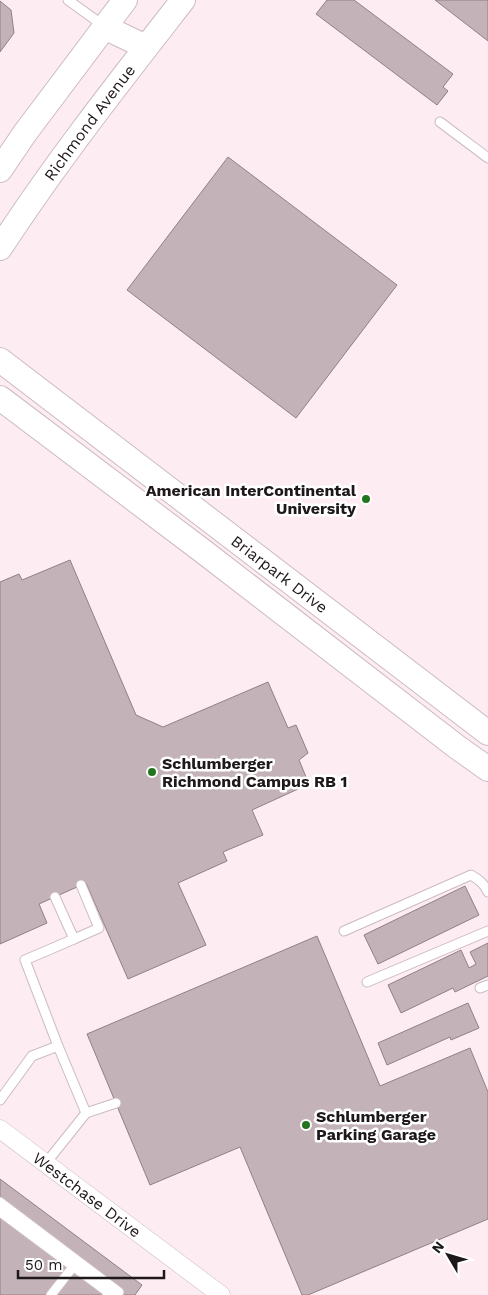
<svg xmlns="http://www.w3.org/2000/svg" width="488" height="1295" viewBox="0 0 488 1295" font-family="'Work Sans',sans-serif">
<style>
.building{fill:#c3b3b9;stroke:#908086}
.lines{fill:none;stroke-linecap:round;stroke-linejoin:round}
.lane-casing{stroke:#ccbbc2;stroke-width:11}
.street-casing{stroke:#ccbbc2;stroke-width:19}
.secondary-casing{stroke:#ccbbc2;stroke-width:26}
.lane{stroke:#fff;stroke-width:9}
.street{stroke:#fff;stroke-width:18}
.secondary{stroke:#fff;stroke-width:24}
.poi-dot{fill:#21751f;stroke:#fff;stroke-width:2}
.labels{text-anchor:middle;dominant-baseline:central;stroke-width:5;stroke-linejoin:round;paint-order:stroke}
.street-label{font-size:16px;fill:#1e181b;stroke:#fff}
.poi-label{font-size:16px;font-weight:bold;fill:#1e181b;stroke:#fff;text-anchor:start}
</style>
<rect width="100%" height="100%" fill="#feecf3"/>
<g class="building">
<path d="M 327,0 L 354,0 L 453,74 L 443,87 L 448,91 L 437,105 L 316,14 Z"/>
<path d="M 435,0 L 488,0 L 488,41 Z"/>
<path d="M 0,1 L 11,10 L 14,33 L 0,52 Z"/>
<path d="M 228,157 L 397,285 L 296,418 L 127,290 Z"/>
<path d="M 70,560 L 136,715 L 163,727 L 268,682 L 288,728 L 296,725 L 308,753 L 299,760 L 309,784 L 252,810 L 263,835 L 223,852 L 227,861 L 178,883 L 206,945 L 128,979 L 86,883 L 39,904 L 47,923 L 0,944 L 0,582 L 19,574 L 22,580 Z"/>
<path d="M 465,886 L 479,915 L 378,964 L 364,935 Z"/>
<path d="M 317,936 L 380,1086 L 470,1048 L 488,1092 L 488,1219 L 308,1295 L 302,1295 L 240,1147 L 150,1185 L 87,1034 Z"/>
<path d="M 488,943 L 488,976 L 455,992 L 453,988 L 401,1013 L 388,985 L 461,950 L 469,968 L 476,964 L 470,952 Z"/>
<path d="M 468,1003 L 479,1028 L 451,1040 L 450,1037 L 387,1065 L 378,1043 Z"/>
<path d="M 0,1179 L 142,1285 L 135,1295 L 0,1295 Z"/>
</g>
<g class="lines">
<defs>
<g id="lane">
<path d="M 68,0 L 104,26"/>
<path d="M 440,122 L 488,158"/>
<path d="M 55,897 L 74,939 L 25,960 L 58,1046 L 86,1113"/>
<path d="M 344,931 L 471,875 C 480,880 484,884 488,892"/>
<path d="M 74,939 L 99,928 L 81,885"/>
<path d="M 367,982 L 488,931"/>
<path d="M 480,988 L 488,985"/>
<path d="M 0,1100 L 32,1056 L 58,1046"/>
<path d="M 46,1163 L 86,1113 L 116,1103"/>
<path d="M 0,1202 L 119,1292 L 116,1295"/>
<path d="M 0,1212 L 109,1293 L 107,1295"/>
<path d="M 51,1295 L 76,1263"/>
</g>
<g id="street">
<path id="s1" d="M 0,1129 L 221,1295"/>
</g>
<g id="secondary">
<path d="M 104,27 L 146,47"/>
<path d="M 0,170 L 25,133 L 125,0"/>
<path id="s2" d="M 0,248 C 56,162 120,81 183,0"/>
<path id="s3" d="M 0,360 L 488,733"/>
<path d="M 0,398 L 204,552 L 457,747 L 488,769"/>
</g>
</defs>
<use href="#lane" class="lane-casing"/>
<use href="#street" class="street-casing"/>
<use href="#secondary" class="secondary-casing"/>
<use href="#lane" class="lane"/>
<use href="#street" class="street"/>
<use href="#secondary" class="secondary"/>
</g>
<g class="poi-dot">
<circle cx="366" cy="499" r="5"/>
<circle cx="152" cy="772" r="5"/>
<circle cx="306" cy="1125" r="5"/>
</g>
<g class="labels">
<g class="street-label">
<text stroke="none"><textPath href="#s2" startOffset="154">Richmond Avenue</textPath></text>
<text stroke="none"><textPath href="#s3" startOffset="352">Briarpark Drive</textPath></text>
<text stroke="none"><textPath href="#s1" startOffset="109">Westchase Drive</textPath></text>
</g>
<g class="poi-label">
<text x="356" y="490" text-anchor="end">American InterContinental<tspan x="356" dy="18">University</tspan></text>
<text x="162" y="763">Schlumberger<tspan x="162" dy="18">Richmond Campus RB 1</tspan></text>
<text x="316" y="1116">Schlumberger<tspan x="316" dy="18">Parking Garage</tspan></text>
</g>
</g>
<g transform="translate(448 1255) rotate(308)" stroke="#ffffff" stroke-width="4" paint-order="stroke">
<path d="M0-4L9 19L0 12L-9 19Z" fill="#1e181b"/>
<text y="-8" font-size="14" font-weight="bold" text-anchor="middle" fill="#1e181b">N</text>
</g>
<path d="M18 1270v8h146v-8" fill="none" stroke="#1e181b" stroke-width="2.5"/>
<text x="25" y="1270" font-size="15" fill="#1e181b" stroke="#ffffff" stroke-width="4" paint-order="stroke">50 m</text>
</svg>
